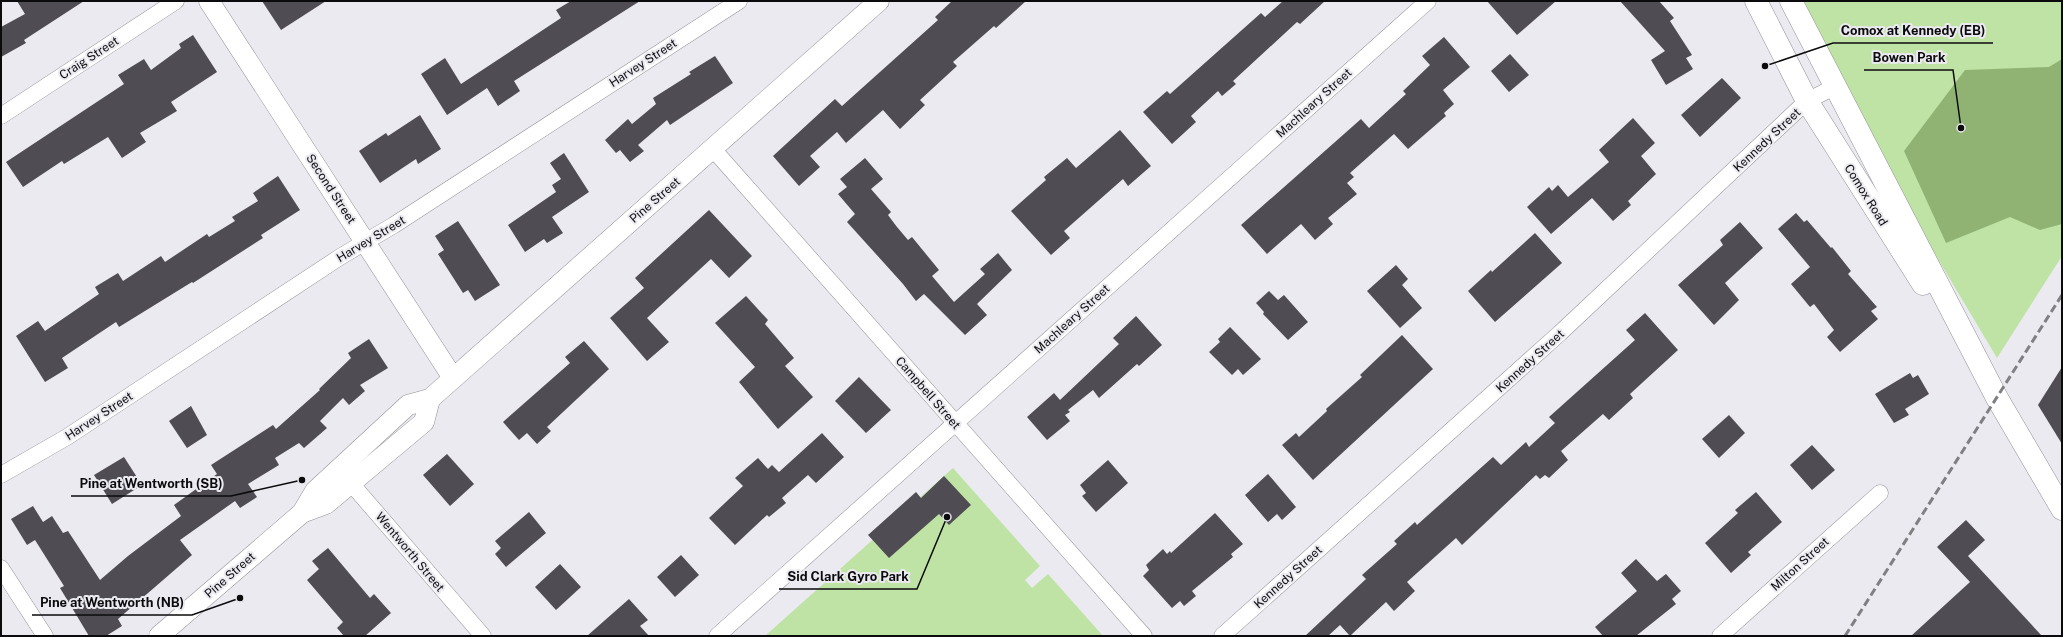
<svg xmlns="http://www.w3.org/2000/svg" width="2063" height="637" viewBox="0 0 2063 637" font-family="'Public Sans',sans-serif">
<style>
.green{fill:#bfe3a4}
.forest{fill:#90b374}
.building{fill:#4f4d53}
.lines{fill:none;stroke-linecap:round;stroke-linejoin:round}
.minor-casing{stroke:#949298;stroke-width:17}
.tertiary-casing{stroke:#949298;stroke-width:21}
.secondary-casing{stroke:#949298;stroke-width:23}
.minor{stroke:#fff;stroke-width:16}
.tertiary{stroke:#fff;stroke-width:20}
.secondary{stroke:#fff;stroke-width:22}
.rail{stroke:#808084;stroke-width:3;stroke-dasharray:8 4;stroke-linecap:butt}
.labels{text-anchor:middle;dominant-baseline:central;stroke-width:4;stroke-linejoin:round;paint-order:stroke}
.street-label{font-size:12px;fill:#0b0b0d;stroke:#ebeaf0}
.leader{fill:none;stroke:#0b0b0d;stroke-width:1.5}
.callout-dot{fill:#0b0b0d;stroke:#ebeaf0;stroke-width:1.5}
.callout-label{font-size:13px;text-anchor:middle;font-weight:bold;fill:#0b0b0d;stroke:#ebeaf0;stroke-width:4;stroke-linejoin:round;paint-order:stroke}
</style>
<rect width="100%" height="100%" fill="#ebeaf0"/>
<g class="green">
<path d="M 1784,1 L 2062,1 L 2062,256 L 1997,358 Z"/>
<path d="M 953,468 L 1040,566 L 1025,580 L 1032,588 L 1048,574 L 1103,636 L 765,636 Z"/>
</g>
<path class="forest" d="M 2062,59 L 2062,224 L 2040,230 L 2010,217 L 1946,243 L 1904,151 L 1965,70 L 2049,67 Z"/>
<g class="building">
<path d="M 17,1 L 84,1 L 24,40 L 26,43 L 1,57 L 1,27 L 25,14 Z"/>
<path d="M 262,1 L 326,1 L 281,30 Z"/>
<path d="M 571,1 L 640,1 L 514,81 L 520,91 L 498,106 L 487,88 L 447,115 L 421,74 L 445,58 L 461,84 L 561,18 L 556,10 Z"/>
<path d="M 952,1 L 1026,1 L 996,28 L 994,26 L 953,62 L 957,66 L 920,100 L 925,105 L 900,129 L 883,110 L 846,143 L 837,132 L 810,156 L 820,167 L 799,186 L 773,156 L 835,99 L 842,106 L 938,20 L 935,17 Z"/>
<path d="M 1283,1 L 1325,1 L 1300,24 L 1297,22 L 1233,81 L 1236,84 L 1222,96 L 1218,91 L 1191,116 L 1196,122 L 1172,144 L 1143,112 L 1167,91 L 1170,94 L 1261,13 L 1265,17 Z"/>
<path d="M 1487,1 L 1556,1 L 1517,35 Z"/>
<path d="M 1620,1 L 1659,1 L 1674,18 L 1670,21 L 1692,55 L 1686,58 L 1693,69 L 1666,85 L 1651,60 L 1665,51 Z"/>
<path d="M 193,35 L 217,72 L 171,102 L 177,111 L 140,133 L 146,142 L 122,158 L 108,137 L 64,164 L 62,161 L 23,187 L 6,162 L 124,84 L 118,75 L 144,59 L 151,70 L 181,48 L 179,44 Z"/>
<path d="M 1444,37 L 1470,67 L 1443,90 L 1454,104 L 1444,113 L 1446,116 L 1408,149 L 1394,134 L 1350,173 L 1354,177 L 1347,183 L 1357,194 L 1328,218 L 1333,224 L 1315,240 L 1301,224 L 1267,254 L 1241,225 L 1361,119 L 1369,128 L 1406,94 L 1403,91 L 1430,65 L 1422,56 Z"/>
<path d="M 1510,54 L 1529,75 L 1509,92 L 1491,71 Z"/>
<path d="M 715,56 L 733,83 L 670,125 L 667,120 L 638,145 L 644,151 L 630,162 L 620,150 L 616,153 L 605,140 L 628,119 L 632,124 L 656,104 L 653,98 L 691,74 L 689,72 Z"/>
<path d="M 1722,78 L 1741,98 L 1700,137 L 1681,115 Z"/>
<path d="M 420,115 L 441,149 L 418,164 L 416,159 L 380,183 L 359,151 L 386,133 L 388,136 Z"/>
<path d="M 1633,118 L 1655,143 L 1641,156 L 1656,174 L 1628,201 L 1631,205 L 1613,221 L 1592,198 L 1551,234 L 1527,207 L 1549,187 L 1552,191 L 1558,185 L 1568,197 L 1609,162 L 1599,150 Z"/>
<path d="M 1120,130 L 1151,166 L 1128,186 L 1123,179 L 1064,231 L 1070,238 L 1051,255 L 1011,211 L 1046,180 L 1044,177 L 1067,158 L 1076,168 Z"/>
<path d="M 564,153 L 589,192 L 552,217 L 563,233 L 547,243 L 544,239 L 525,252 L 508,225 L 556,192 L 552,185 L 561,179 L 550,163 Z"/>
<path d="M 865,158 L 883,179 L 871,189 L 891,212 L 888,215 L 897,227 L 908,240 L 912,237 L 939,270 L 932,276 L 954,302 L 985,274 L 980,269 L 998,253 L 1012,270 L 977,304 L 987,315 L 965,335 L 924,294 L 916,301 L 903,284 L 847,222 L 855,214 L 838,194 L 847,187 L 840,179 Z"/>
<path d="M 278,176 L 300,210 L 261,235 L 263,238 L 193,283 L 192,282 L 119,327 L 116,322 L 62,358 L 68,368 L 45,382 L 16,336 L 38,321 L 45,331 L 99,294 L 95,287 L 118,273 L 123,281 L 161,256 L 165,262 L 207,234 L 209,237 L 235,221 L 232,217 L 258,201 L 253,193 Z"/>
<path d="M 709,210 L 752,256 L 729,278 L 711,259 L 647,318 L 669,342 L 647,361 L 610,318 L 644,288 L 635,278 Z"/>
<path d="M 1796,213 L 1804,222 L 1807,220 L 1831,248 L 1832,247 L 1851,271 L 1848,274 L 1877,307 L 1871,311 L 1878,319 L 1840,352 L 1827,337 L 1834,330 L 1814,304 L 1810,307 L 1791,284 L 1810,267 L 1778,229 Z"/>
<path d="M 458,221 L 500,285 L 475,301 L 468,290 L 463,293 L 438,254 L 444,250 L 435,236 Z"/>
<path d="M 1740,222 L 1763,248 L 1725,283 L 1739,300 L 1714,325 L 1678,285 L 1723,245 L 1720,240 Z"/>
<path d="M 1535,233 L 1562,263 L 1495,322 L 1468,291 L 1491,270 L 1492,272 Z"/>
<path d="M 1396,265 L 1408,279 L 1402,285 L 1422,308 L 1400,328 L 1367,291 Z"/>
<path d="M 1269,291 L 1278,300 L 1284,295 L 1308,322 L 1288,340 L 1263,314 L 1264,312 L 1256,303 Z"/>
<path d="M 746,296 L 768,320 L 765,324 L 794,358 L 785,366 L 813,397 L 778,429 L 739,382 L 755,367 L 715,323 Z"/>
<path d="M 1645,313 L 1678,350 L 1630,394 L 1633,398 L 1609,420 L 1603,414 L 1561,451 L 1568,460 L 1549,478 L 1545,475 L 1540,479 L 1536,475 L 1462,545 L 1456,538 L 1407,582 L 1415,591 L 1394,611 L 1386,602 L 1350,636 L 1340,625 L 1328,636 L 1305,636 L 1366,579 L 1362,575 L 1397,544 L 1394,541 L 1415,522 L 1417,525 L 1493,457 L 1501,465 L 1526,442 L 1529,447 L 1555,423 L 1549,417 L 1635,340 L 1626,330 Z"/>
<path d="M 1136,316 L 1162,345 L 1139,366 L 1137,364 L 1099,398 L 1093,390 L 1068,410 L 1070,412 L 1065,415 L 1070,421 L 1047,440 L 1027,417 L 1054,393 L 1060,400 L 1119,344 L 1113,338 Z"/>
<path d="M 1230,327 L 1261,359 L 1243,375 L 1238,369 L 1232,375 L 1209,352 L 1220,342 L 1218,339 Z"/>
<path d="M 1402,335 L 1433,369 L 1313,480 L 1282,445 L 1296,433 L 1299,437 L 1327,411 L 1326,409 L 1362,377 L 1360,375 Z"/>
<path d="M 369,339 L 388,368 L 360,385 L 365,391 L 349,405 L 343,398 L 320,421 L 327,428 L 304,448 L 299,443 L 275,458 L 279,465 L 248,484 L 257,497 L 240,508 L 235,501 L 180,540 L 192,555 L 118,619 L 122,626 L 106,636 L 89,636 L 60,588 L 64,586 L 35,540 L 27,545 L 11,519 L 33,506 L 43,522 L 52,516 L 63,533 L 68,531 L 100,580 L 128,556 L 181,516 L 174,505 L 217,474 L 211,465 L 273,425 L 276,429 L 320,390 L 319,389 L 351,358 L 348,353 Z"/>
<path d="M 584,341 L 609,369 L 547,427 L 551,431 L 537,444 L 527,433 L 519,440 L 503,422 L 570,363 L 565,357 Z"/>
<path d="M 2062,367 L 2062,444 L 2038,405 Z"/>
<path d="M 1910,373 L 1913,378 L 1918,375 L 1929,394 L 1905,409 L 1909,415 L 1894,423 L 1875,394 Z"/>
<path d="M 859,377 L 891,410 L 866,433 L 835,401 Z"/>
<path d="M 191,406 L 207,435 L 187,448 L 169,421 Z"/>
<path d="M 1729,415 L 1745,433 L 1719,458 L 1702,439 Z"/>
<path d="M 822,433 L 844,457 L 816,483 L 808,475 L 782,498 L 786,503 L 769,517 L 767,515 L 735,545 L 709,518 L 743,486 L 735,478 L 758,458 L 768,469 L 772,465 L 779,472 Z"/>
<path d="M 1812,445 L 1835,470 L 1812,490 L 1790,465 Z"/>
<path d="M 447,454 L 474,484 L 450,506 L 423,475 Z"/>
<path d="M 124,457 L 142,485 L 112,504 L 94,475 Z"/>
<path d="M 1108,460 L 1128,483 L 1096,512 L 1082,496 L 1086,493 L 1080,485 Z"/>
<path d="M 1268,474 L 1296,507 L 1282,520 L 1277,514 L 1268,522 L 1245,495 Z"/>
<path d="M 944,476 L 971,505 L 949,525 L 939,514 L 889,558 L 868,535 L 916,492 L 921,498 Z"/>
<path d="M 1756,492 L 1782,522 L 1748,552 L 1751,555 L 1731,573 L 1705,543 L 1738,513 L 1735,510 Z"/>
<path d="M 529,512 L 546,533 L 506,567 L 495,554 L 501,548 L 495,541 Z"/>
<path d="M 1215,513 L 1243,544 L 1231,554 L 1233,557 L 1192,591 L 1196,596 L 1184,606 L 1180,601 L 1172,608 L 1143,576 L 1149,570 L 1146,565 L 1163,549 L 1167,554 L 1170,551 L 1171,553 Z"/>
<path d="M 1966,520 L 1985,540 L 1968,556 L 2042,636 L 1911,636 L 1970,582 L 1937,547 Z"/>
<path d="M 328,548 L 370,598 L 374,594 L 391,613 L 365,636 L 344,636 L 337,628 L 343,622 L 307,580 L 319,569 L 312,561 Z"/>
<path d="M 681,555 L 699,575 L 675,597 L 657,577 Z"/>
<path d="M 1636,559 L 1657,581 L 1666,574 L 1681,591 L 1672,599 L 1676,604 L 1636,636 L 1603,636 L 1595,627 L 1637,591 L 1621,573 Z"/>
<path d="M 560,564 L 581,587 L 556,610 L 535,587 Z"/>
<path d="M 629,599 L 648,620 L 640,626 L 649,636 L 587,636 Z"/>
</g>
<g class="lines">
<defs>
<g id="minor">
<path d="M 1,116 L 176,1"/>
<path d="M 713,149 L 1144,636"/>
<path d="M 343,474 L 483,636"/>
<path d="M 1,475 L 67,437 L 340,257 L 394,225 L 739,1"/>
<path d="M 1,568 L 45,636"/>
<path d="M 717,636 L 1428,1"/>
<path d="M 1222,636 L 1560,333 L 1807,101 L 1836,86"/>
<path d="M 1720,636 L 1880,493"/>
</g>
<g id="tertiary">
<path d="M 209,1 L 453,378"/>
<path d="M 302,513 L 326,504 L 424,422 L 430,399"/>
<path d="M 159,636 L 302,513 L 315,491 L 408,405 L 430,399 L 879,1"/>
</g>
<g id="secondary">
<path d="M 1756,1 L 1807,101 L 1923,284"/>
<path d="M 1791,1 L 1997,398 L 2062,509"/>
</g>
</defs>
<use href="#minor" class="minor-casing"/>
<use href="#tertiary" class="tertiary-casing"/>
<use href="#secondary" class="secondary-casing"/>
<use href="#minor" class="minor"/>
<use href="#tertiary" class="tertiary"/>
<use href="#secondary" class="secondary"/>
<path class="rail" d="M 1845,636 L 2062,295"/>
</g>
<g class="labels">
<g class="street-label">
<text transform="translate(89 58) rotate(-33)">Craig Street</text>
<text transform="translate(643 63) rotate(-33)">Harvey Street</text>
<text transform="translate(1314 103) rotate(-42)">Machleary Street</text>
<text transform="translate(1767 140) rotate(-43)">Kennedy Street</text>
<text transform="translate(331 189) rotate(57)">Second Street</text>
<text transform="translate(1866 195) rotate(58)">Comox Road</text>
<text transform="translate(655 200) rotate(-41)">Pine Street</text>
<text transform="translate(371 239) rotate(-31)">Harvey Street</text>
<text transform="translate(1072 319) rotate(-42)">Machleary Street</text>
<text transform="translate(1530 361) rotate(-42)">Kennedy Street</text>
<text transform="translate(928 393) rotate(49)">Campbell Street</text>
<text transform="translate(99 416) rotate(-33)">Harvey Street</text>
<text transform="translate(410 552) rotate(50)">Wentworth Street</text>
<text transform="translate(1800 564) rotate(-42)">Milton Street</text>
<text transform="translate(230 575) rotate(-41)">Pine Street</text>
<text transform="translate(1288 577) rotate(-42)">Kennedy Street</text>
</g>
</g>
<path class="leader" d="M1765 66L1833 43H1993M1961 128L1953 70H1864M302 480L231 496H71M947 517L917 589H779M240 598L192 615H32"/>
<g class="callout-dot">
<circle cx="1765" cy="66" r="4"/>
<circle cx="1961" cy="128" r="4"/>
<circle cx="302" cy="480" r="4"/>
<circle cx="947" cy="517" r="4"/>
<circle cx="240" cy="598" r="4"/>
</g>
<g class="callout-label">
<text x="1913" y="35">Comox at Kennedy (EB)</text>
<text x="1909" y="62">Bowen Park</text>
<text x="151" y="488">Pine at Wentworth (SB)</text>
<text x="848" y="581">Sid Clark Gyro Park</text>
<text x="112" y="607">Pine at Wentworth (NB)</text>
</g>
<rect width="2063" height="637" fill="none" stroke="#0b0b0d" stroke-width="4"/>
</svg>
